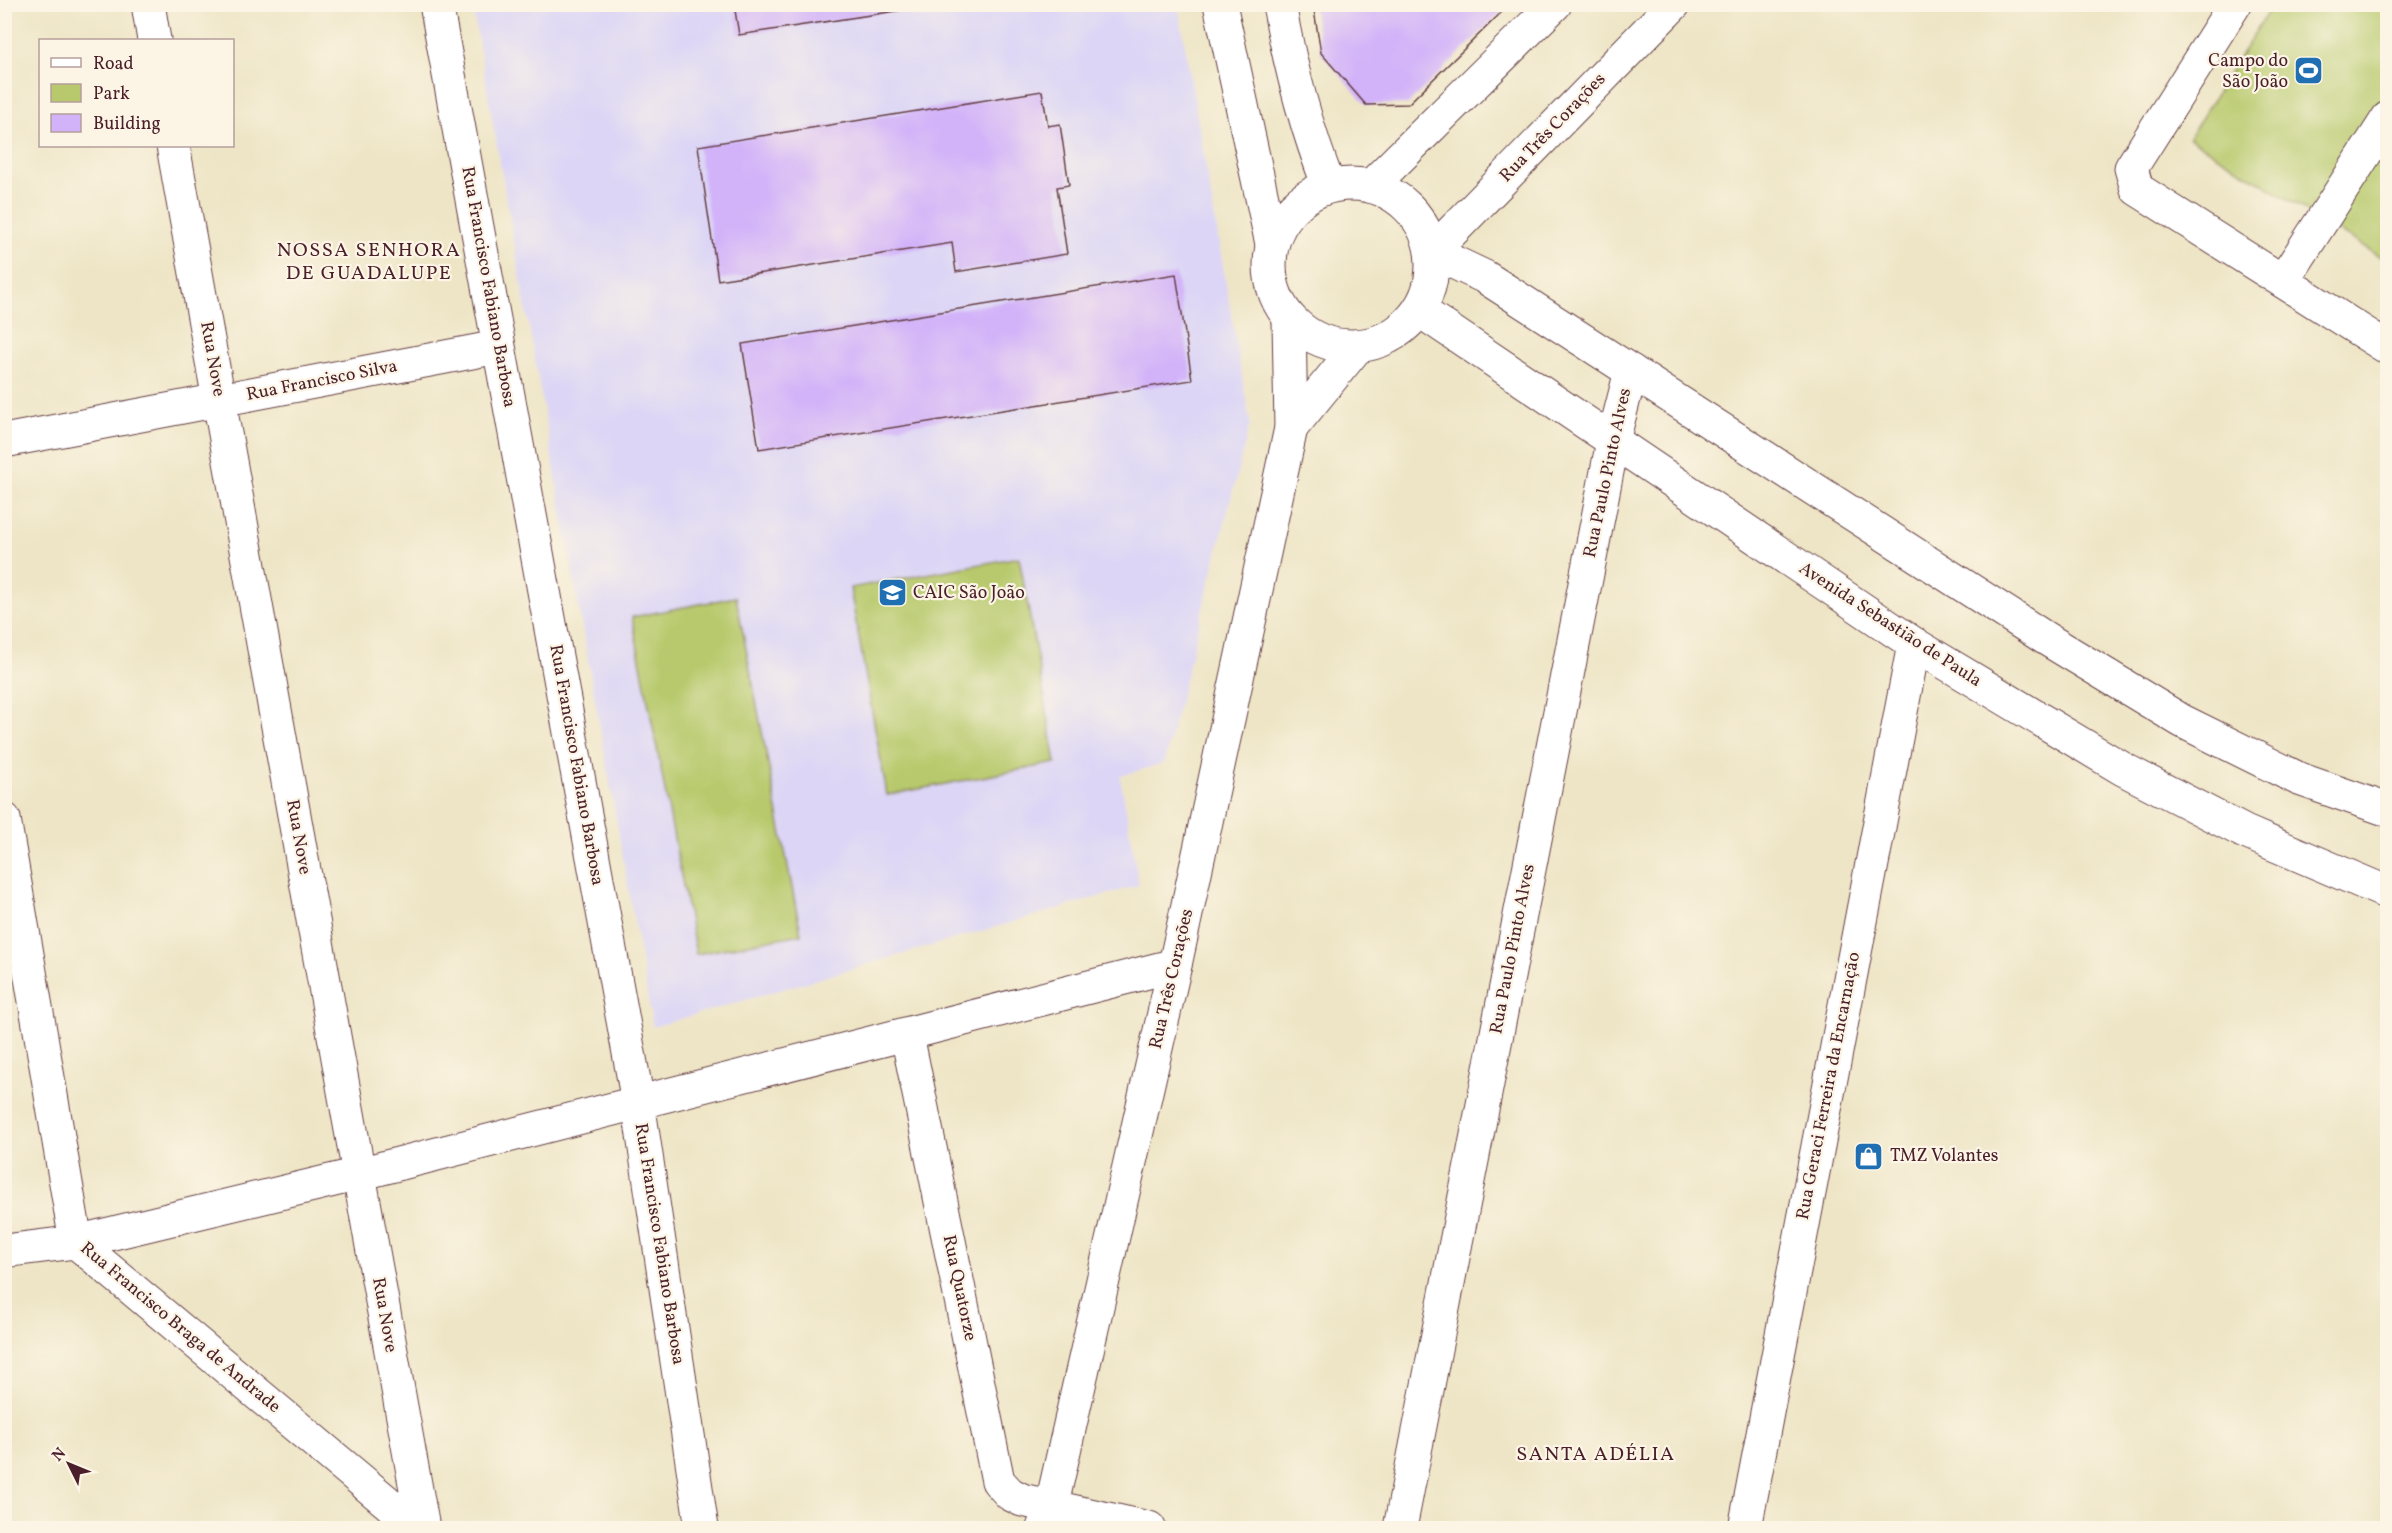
<svg xmlns="http://www.w3.org/2000/svg" width="2392" height="1533" viewBox="0 0 2392 1533" font-family="Vollkorn,serif">
<style>
.built{fill:#dcd5f6}
.green{fill:#b7c96c;stroke:#80744c;stroke-width:1.5}
.building{fill:#d2b2f9}
.lines{fill:none;stroke-linecap:round;stroke-linejoin:round}
.minor-casing{stroke:#633d42;stroke-width:35}
.minor{stroke:#fff;stroke-width:33}
.labels{text-anchor:middle;dominant-baseline:central;stroke-width:4.5;stroke-linejoin:round;paint-order:stroke}
.poi-label{font-size:18px;fill:#4a1f2b;stroke:#fcf5e5;text-anchor:start}
.street-label{font-size:18px;fill:#4a1f2b;stroke:#fcf5e5}
.neighbourhood-label{font-size:20px;letter-spacing:1.5px;fill:#4a1f2b;stroke:#fcf5e5}
</style>
<rect width="100%" height="100%" fill="#fcf5e5"/>
<filter id="ink" filterUnits="userSpaceOnUse"><feTurbulence type="fractalNoise" baseFrequency=".0167" numOctaves="2"/><feDisplacementMap in="SourceGraphic" scale="12" xChannelSelector="R" yChannelSelector="G"/><feConvolveMatrix kernelMatrix="1 2 1 2 8 2 1 2 1" color-interpolation-filters="sRGB"/></filter>
<filter id="wash" filterUnits="userSpaceOnUse"><feTurbulence type="fractalNoise" baseFrequency=".008" numOctaves="4" result="noise"/><feDisplacementMap in="SourceGraphic" scale="24" xChannelSelector="R" yChannelSelector="G"/><feGaussianBlur stdDeviation="1.35" result="paint"/><feColorMatrix in="noise" values="0 0 0 0 0 0 0 0 0 0 0 0 0 0 0 0 0 1.4 0 .05"/><feComposite in="paint" operator="in"/></filter>
<g filter="url(#wash)">
<rect width="100%" height="100%" fill="#eee5c6"/>
<path class="built" d="M 472,5 L 1178,5 L 1250,423 L 1164,763 L 1120,776 L 1139,885 L 653,1027 Z"/>
<g class="green">
<path d="M 2272,5 L 2387,5 L 2387,261 L 2189,138 Z"/>
<path d="M 1019,557 L 1056,763 L 887,795 L 850,588 Z"/>
<path d="M 736,597 L 801,934 L 696,954 L 632,617 Z"/>
</g>
<g id="blocks">
<g class="building">
<path d="M 734,4 L 929,4 L 929,6 L 739,35 Z"/>
<path d="M 1313,4 L 1510,4 L 1408,104 L 1366,105 L 1321,53 Z"/>
<path d="M 1042,91 L 1048,126 L 1060,124 L 1069,185 L 1057,187 L 1067,254 L 956,272 L 952,243 L 718,280 L 698,146 Z"/>
<path d="M 1176,274 L 1192,380 L 759,449 L 742,344 Z"/>
</g>
</g>
</g>
<g filter="url(#ink)">
<use href="#blocks" fill-opacity="0" stroke="#633d42" stroke-width="1.5"/>
<g class="lines">
<defs>
<g id="minor">
<path d="M 148,4 L 154,40"/>
<path d="M 436,4 L 638,1102 L 702,1528"/>
<path d="M 1220,4 L 1272,244"/>
<path d="M 1279,4 C 1290,66 1306,128 1329,186"/>
<path d="M 2235,4 L 2131,168 L 2137,189 L 2388,348"/>
<path d="M 173,146 L 423,1528"/>
<circle cx="1351" cy="265" r="81"/>
<path d="M 1371,186 L 1555,4"/>
<path d="M 1432,252 L 1485,277 L 2045,638 L 2182,721 L 2299,779 L 2388,810"/>
<path d="M 1432,252 L 1674,4"/>
<path d="M 2283,281 L 2388,118"/>
<path d="M 1419,310 L 1914,644 L 2123,769 L 2245,832 L 2388,893"/>
<path d="M 1291,428 L 1357,347"/>
<path d="M 4,441 L 498,347"/>
<path d="M 4,819 L 76,1242 L 418,1528"/>
<path d="M 907,1035 L 998,1481 L 1010,1494 L 1022,1500 L 1149,1528"/>
<path d="M 4,1251 L 76,1242 L 359,1174 L 1175,965"/>
<path d="M 1043,1528 L 1051,1508 L 1175,965 L 1291,428 L 1289,320"/>
<path d="M 1400,1528 L 1613,441 L 1631,371"/>
<path d="M 1745,1528 L 1914,644"/>
</g>
</defs>
<use href="#minor" class="minor-casing"/>
<use href="#minor" class="minor"/>
</g>
</g>
<defs>
<symbol id="stadium-square" viewBox="-11 -11 22 22"><rect x="-9" y="-9" width="18" height="18" rx="4" fill="#1f6fb2" stroke="#fcf5e5"/><path d="M0-5a6.5 5 0 1 0 0 10a6.5 5 0 1 0 0-10ZM-3.5-1.8h7v3.6h-7Z" fill="#fff"/></symbol>
<symbol id="school-square" viewBox="-11 -11 22 22"><rect x="-9" y="-9" width="18" height="18" rx="4" fill="#1f6fb2" stroke="#fcf5e5"/><path d="M0-5L7-2L0 1L-7-2ZM-4 1L0 2.5L4 1V4Q0 6-4 4Z" fill="#fff"/></symbol>
<symbol id="shop-square" viewBox="-11 -11 22 22"><rect x="-9" y="-9" width="18" height="18" rx="4" fill="#1f6fb2" stroke="#fcf5e5"/><path d="M-5-2.5h2.3a2.7 3.5 0 0 1 5.4 0H5L5.5 6h-11ZM-1.5-2.5h3a1.5 2.3 0 0 0-3 0Z" fill="#fff"/></symbol>
</defs>
<g fill-rule="evenodd">
<use href="#stadium-square" x="2292" y="54" width="33" height="33"/>
<use href="#school-square" x="876" y="576" width="33" height="33"/>
<use href="#shop-square" x="1852" y="1140" width="33" height="33"/>
</g>
<g class="labels">
<g class="poi-label">
<text x="2288" y="61" text-anchor="end">Campo do<tspan x="2288" dy="21">São João</tspan></text>
<text x="913" y="593">CAIC São João</text>
<text x="1890" y="1156">TMZ Volantes</text>
</g>
<g class="street-label">
<text transform="translate(1553 128) rotate(-46)">Rua Três Corações</text>
<text transform="translate(488 287) rotate(80)">Rua Francisco Fabiano Barbosa</text>
<text transform="translate(212 359) rotate(80)">Rua Nove</text>
<text transform="translate(322 381) rotate(-11)">Rua Francisco Silva</text>
<text transform="translate(1608 473) rotate(-78)">Rua Paulo Pinto Alves</text>
<text transform="translate(1890 625) rotate(33)">Avenida Sebastião de Paula</text>
<text transform="translate(576 765) rotate(80)">Rua Francisco Fabiano Barbosa</text>
<text transform="translate(298 837) rotate(80)">Rua Nove</text>
<text transform="translate(1513 949) rotate(-79)">Rua Paulo Pinto Alves</text>
<text transform="translate(1172 979) rotate(-77)">Rua Três Corações</text>
<text transform="translate(1829 1086) rotate(-79)">Rua Geraci Ferreira da Encarnação</text>
<text transform="translate(659 1244) rotate(81)">Rua Francisco Fabiano Barbosa</text>
<text transform="translate(959 1288) rotate(78)">Rua Quatorze</text>
<text transform="translate(384 1315) rotate(80)">Rua Nove</text>
<text transform="translate(180 1328) rotate(40)">Rua Francisco Braga de Andrade</text>
</g>
<g class="neighbourhood-label">
<text x="369" y="251">NOSSA SENHORA<tspan x="369" dy="23">DE GUADALUPE</tspan></text>
<text x="1596" y="1455">SANTA ADÉLIA</text>
</g>
</g>
<rect width="2392" height="1533" fill="none" stroke="#fcf5e5" stroke-width="24"/>
<rect x="39" y="39" width="195" height="108" fill="#fcf5e5" stroke="#b59f9b" stroke-width="1.5"/>
<rect x="51" y="58" width="30" height="9" fill="#ffffff" stroke="#b59f9b" stroke-width="1.5"/>
<text x="93" y="69" font-size="18" fill="#4a1f2b">Road</text>
<rect x="51" y="84" width="30" height="18" fill="#b7c96c" stroke="#b59f9b" stroke-width="1.5"/>
<text x="93" y="99" font-size="18" fill="#4a1f2b">Park</text>
<rect x="51" y="114" width="30" height="18" fill="#d2b2f9" stroke="#b59f9b" stroke-width="1.5"/>
<text x="93" y="129" font-size="18" fill="#4a1f2b">Building</text>
<g transform="translate(69 1464) rotate(313)" stroke="#fcf5e5" stroke-width="4.5" paint-order="stroke">
<path d="M0-4.5L10 22L0 15L-10 22Z" fill="#4a1f2b"/>
<text y="-9" font-size="16" font-weight="bold" text-anchor="middle" fill="#4a1f2b">N</text>
</g>
</svg>
